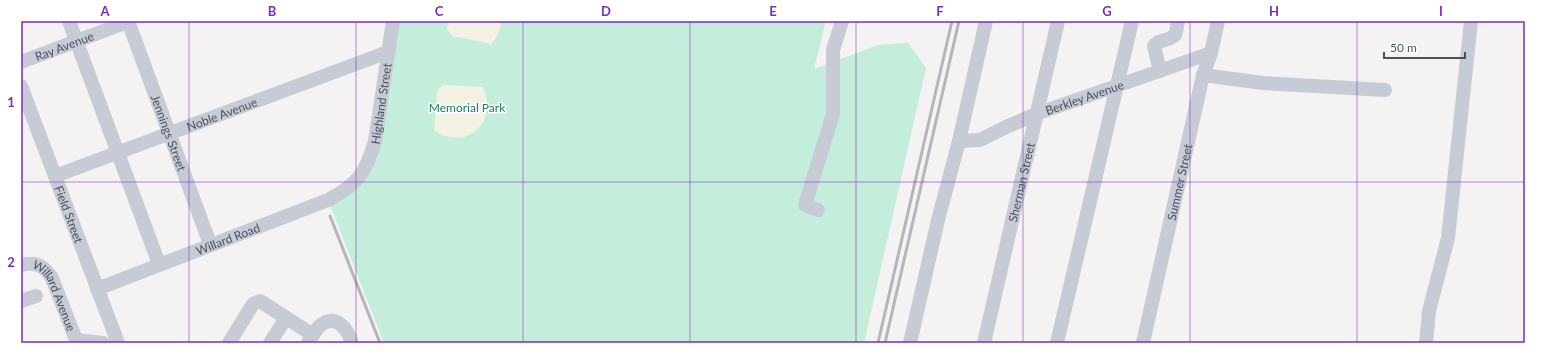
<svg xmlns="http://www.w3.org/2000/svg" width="1546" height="364" viewBox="0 0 1546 364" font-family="Lato,sans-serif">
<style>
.green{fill:#c4eddb}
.sand{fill:#f3f1e4}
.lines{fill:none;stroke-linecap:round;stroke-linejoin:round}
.minor{stroke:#c6cbd5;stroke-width:14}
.rail{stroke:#b4b6bb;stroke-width:3}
.grid{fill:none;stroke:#7b2cbf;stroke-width:1;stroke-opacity:0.55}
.labels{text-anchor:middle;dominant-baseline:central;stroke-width:3;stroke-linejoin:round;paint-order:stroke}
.street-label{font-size:12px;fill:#4a515e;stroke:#fff}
.park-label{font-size:12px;fill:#1d7d5c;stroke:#fff}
.neatline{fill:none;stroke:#7b2cbf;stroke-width:1.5}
.grid-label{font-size:13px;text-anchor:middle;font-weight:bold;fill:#7b2cbf}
</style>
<rect width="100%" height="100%" fill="#f4f2f2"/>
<path class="green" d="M 393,21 L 826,21 L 814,69 L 878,45 L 908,43 L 926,68 L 864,343 L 384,343 L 328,200 L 364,170 Z"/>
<g class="sand">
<path d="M 449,21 L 473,22 L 501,21 C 501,31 497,37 491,44 L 452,36 L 447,29 Z"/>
<path d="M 443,85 L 483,87 C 498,123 468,151 434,131 L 437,91 Z"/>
</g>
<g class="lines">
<g class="minor">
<path d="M 69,21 L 159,264"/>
<path id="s1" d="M 128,21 L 210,244"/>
<path id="s2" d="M 21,62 L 130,21"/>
<path d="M 1160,71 L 1154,46 C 1158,39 1170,41 1175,35 C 1177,31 1177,25 1178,21"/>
<path d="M 1203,75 L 1263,83 L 1385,90"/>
<path id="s3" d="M 21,86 L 118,343"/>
<path id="s4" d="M 959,141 L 980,140 L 1004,128 L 1036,114 L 1211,53"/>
<path id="s5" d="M 55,176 L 388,52"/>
<path d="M 818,210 L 805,205 L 833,114 L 833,50 L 842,21"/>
<path id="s6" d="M 21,265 C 36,261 44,266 52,278 L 76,340 L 103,343"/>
<path id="s7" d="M 97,289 L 328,200 C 358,184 366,173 375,141 L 393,21"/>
<path d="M 21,301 L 36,296"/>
<path d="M 229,343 L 253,304 L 260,301 L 313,335"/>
<path d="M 270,343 L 286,318"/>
<path d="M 308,343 C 312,337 315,329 322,324 C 337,314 348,330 352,343"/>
<path d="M 910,343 L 938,220 L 959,141 L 986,21"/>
<path id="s8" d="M 984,343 L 1058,21"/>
<path d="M 1057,343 L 1132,21"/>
<path id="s9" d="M 1143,343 L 1203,75 L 1211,53 L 1218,21"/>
<path d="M 1426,343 L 1429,311 L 1448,238 L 1471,21"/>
</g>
<g class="rail">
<path d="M 330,216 L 380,343"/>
<path d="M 878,343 L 952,21"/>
<path d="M 885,343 L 959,21"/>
</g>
</g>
<path class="grid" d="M 189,21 L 189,343M 356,21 L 356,343M 523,21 L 523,343M 690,21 L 690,343M 856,21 L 856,343M 1023,21 L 1023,343M 1190,21 L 1190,343M 1357,21 L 1357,343M 21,182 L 1525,182"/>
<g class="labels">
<g class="street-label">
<text stroke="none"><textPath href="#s2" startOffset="46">Ray Avenue</textPath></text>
<text stroke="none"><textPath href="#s4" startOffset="134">Berkley Avenue</textPath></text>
<text stroke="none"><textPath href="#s7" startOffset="364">Highland Street</textPath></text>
<text stroke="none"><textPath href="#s5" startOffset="178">Noble Avenue</textPath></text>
<text stroke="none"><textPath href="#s1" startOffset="119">Jennings Street</textPath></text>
<text stroke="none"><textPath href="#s8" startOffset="165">Sherman Street</textPath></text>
<text stroke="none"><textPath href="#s9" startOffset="165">Summer Street</textPath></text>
<text stroke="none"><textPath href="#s3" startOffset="137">Field Street</textPath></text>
<text stroke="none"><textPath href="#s7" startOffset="140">Willard Road</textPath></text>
<text stroke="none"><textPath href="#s6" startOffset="53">Willard Avenue</textPath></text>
</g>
<g class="park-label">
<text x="467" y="107">Memorial Park</text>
</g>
</g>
<rect width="1546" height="364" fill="none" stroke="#ffffff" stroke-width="44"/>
<path d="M1384 52v6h81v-6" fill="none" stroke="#4a515e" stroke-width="2"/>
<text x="1390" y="52" font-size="12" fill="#4a515e" stroke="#ffffff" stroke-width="3" paint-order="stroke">50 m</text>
<rect x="22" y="22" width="1502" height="320" class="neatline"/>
<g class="grid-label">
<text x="105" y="16">A</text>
<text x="272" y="16">B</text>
<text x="439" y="16">C</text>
<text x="606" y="16">D</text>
<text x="773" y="16">E</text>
<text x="940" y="16">F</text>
<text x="1107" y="16">G</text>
<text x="1274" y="16">H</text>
<text x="1441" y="16">I</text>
<text x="11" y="107">1</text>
<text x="11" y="267">2</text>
</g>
</svg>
